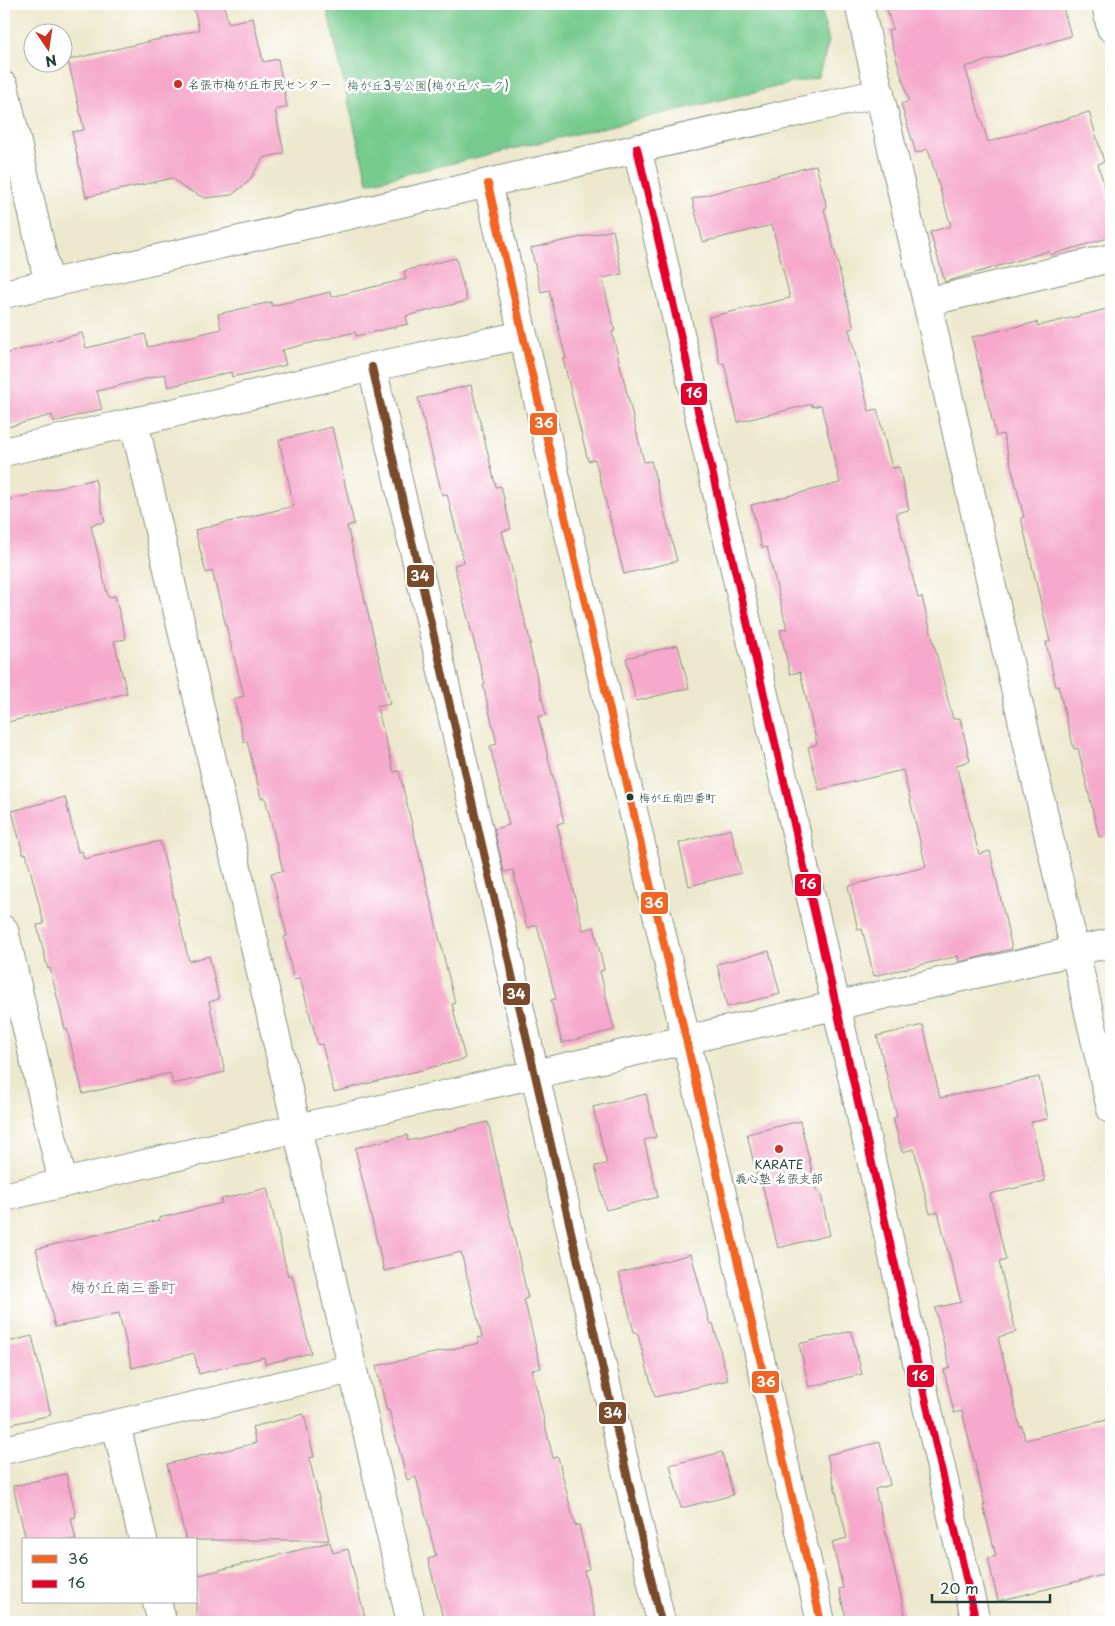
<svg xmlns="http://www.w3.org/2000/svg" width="1115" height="1626" viewBox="0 0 1115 1626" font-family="'Playpen Sans','Klee One',sans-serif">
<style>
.green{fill:#76ca8e;stroke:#4a8461}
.building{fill:#f5a8cb}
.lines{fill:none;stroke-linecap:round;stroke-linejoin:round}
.street-casing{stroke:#869280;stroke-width:30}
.street{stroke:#fff;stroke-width:28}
.bus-1-casing{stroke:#fff;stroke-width:11}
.bus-2-casing{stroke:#fff;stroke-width:11}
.bus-3-casing{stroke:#fff;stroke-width:11}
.bus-1{stroke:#f26522;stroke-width:8}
.bus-2{stroke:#e4002b;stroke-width:8}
.bus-3{stroke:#7a4b2a;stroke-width:8}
.poi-dot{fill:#c8321e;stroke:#fff;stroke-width:2}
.bus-dot{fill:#1f3d34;stroke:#fff;stroke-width:2}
.labels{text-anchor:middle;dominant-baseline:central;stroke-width:5;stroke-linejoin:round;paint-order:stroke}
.bus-label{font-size:11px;fill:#1f3d34;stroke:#fff;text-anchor:start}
.poi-label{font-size:12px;fill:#1f3d34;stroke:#fff;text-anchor:start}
.park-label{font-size:12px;fill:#39674f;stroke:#fff}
.quarter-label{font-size:15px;fill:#6a6269;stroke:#fff}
.line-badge{stroke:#fff;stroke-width:2}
.badge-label{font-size:14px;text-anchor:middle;font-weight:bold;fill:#fff}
</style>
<rect width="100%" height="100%" fill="#fff"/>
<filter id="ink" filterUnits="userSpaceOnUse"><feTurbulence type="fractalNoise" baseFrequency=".02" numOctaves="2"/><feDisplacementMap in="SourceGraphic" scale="10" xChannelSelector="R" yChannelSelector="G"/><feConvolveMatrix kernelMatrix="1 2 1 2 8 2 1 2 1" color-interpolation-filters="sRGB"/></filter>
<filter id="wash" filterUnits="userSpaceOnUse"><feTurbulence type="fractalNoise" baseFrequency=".0096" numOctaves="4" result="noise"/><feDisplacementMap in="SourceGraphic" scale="20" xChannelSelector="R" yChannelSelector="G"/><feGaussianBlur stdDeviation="1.12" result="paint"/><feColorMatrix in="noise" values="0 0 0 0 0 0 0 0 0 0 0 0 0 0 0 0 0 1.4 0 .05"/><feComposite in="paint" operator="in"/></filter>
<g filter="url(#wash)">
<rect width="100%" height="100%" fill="#ede8cd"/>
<path class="green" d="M 326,4 L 820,4 L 829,42 L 818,77 L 368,183 L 355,131 Z"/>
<g id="blocks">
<g class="building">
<path d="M 218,4 L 224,4 L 228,23 L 253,18 L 263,62 L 278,59 L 287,107 L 275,110 L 284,153 L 263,158 L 249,181 L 232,195 L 205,198 L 182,187 L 173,178 L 86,197 L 72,132 L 84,130 L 68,60 L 199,30 L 194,9 Z"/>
<path d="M 885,4 L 1062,4 L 1071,36 L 965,67 L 988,142 L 1089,112 L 1104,162 L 1098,164 L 1111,210 L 1111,237 L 1050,255 L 1049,251 L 945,282 L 930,232 L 951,226 L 928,149 L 916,153 L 901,104 L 909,101 L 888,30 L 893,29 Z"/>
<path d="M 816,165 L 827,208 L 824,209 L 854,328 L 849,329 L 869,411 L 877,409 L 892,468 L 899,467 L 909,510 L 896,513 L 918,598 L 922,597 L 953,719 L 960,718 L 970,761 L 956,765 L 979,854 L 990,851 L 1012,949 L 959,962 L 958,956 L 874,976 L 862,929 L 858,930 L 848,886 L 926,867 L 903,770 L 819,790 L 808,747 L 817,744 L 800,672 L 790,674 L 780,630 L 787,629 L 767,547 L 762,548 L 751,505 L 840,483 L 821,405 L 812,407 L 812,404 L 738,422 L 724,363 L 720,364 L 709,317 L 790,298 L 772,225 L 703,242 L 692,199 Z"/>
<path d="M 613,230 L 622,274 L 602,278 L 615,331 L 612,332 L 644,462 L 651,461 L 677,561 L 624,574 L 595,459 L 588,461 L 563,359 L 566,359 L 549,290 L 541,292 L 531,248 Z"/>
<path d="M 456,258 L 467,301 L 406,316 L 408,324 L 356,336 L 355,332 L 282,350 L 286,365 L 232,377 L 231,372 L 168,387 L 165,374 L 97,391 L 102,409 L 54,422 L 52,415 L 4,428 L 4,354 L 82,333 L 86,348 L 145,334 L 148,347 L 221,329 L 218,314 L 271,302 L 272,306 L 330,292 L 331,297 L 406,279 L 404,271 Z"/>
<path d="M 1111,308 L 1111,836 L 1099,837 L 1078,748 L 1074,749 L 1058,686 L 1056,687 L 1046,642 L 1050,642 L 1021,518 L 1024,517 L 1003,434 L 996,436 L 972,337 L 1037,322 L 1038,326 Z"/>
<path d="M 471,385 L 496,487 L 501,486 L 511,529 L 502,531 L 531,644 L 529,644 L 546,715 L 538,717 L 564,822 L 557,824 L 583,930 L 594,927 L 604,970 L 600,971 L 614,1030 L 562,1043 L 551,1000 L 556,999 L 537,925 L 527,928 L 513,870 L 504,872 L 494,829 L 509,825 L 490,746 L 497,744 L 483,685 L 485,684 L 454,565 L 464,562 L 447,494 L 442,495 L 418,398 Z"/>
<path d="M 332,427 L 354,524 L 347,526 L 390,704 L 377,707 L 394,772 L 399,771 L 455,1003 L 452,1004 L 465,1059 L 334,1092 L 322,1044 L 318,1045 L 300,978 L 294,980 L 284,937 L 287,936 L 271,873 L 283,871 L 265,797 L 261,798 L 247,741 L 244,742 L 234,699 L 244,696 L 212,571 L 206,573 L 195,530 L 294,506 L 279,440 Z"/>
<path d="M 95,479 L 105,522 L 91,525 L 108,597 L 115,596 L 126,639 L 114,641 L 127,693 L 4,723 L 4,501 Z"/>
<path d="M 678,645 L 689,688 L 636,701 L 626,658 Z"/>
<path d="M 65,797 L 78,852 L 82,851 L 84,859 L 160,841 L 189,961 L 209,956 L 219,999 L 209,1002 L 225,1072 L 173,1084 L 170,1073 L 83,1094 L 67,1029 L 65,1029 L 50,968 L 48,969 L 37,925 L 44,924 L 26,853 L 23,854 L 12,811 Z"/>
<path d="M 731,829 L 741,873 L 689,886 L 679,843 Z"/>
<path d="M 769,951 L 780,994 L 727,1007 L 717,964 Z"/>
<path d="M 923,1025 L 940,1098 L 1039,1077 L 1048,1119 L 1031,1122 L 1045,1181 L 990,1194 L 1006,1260 L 999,1262 L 1016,1332 L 998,1337 L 1020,1427 L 1022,1426 L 1025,1440 L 1111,1419 L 1111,1573 L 998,1601 L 988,1558 L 996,1556 L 983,1505 L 985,1505 L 962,1411 L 954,1413 L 944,1370 L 950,1368 L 935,1308 L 961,1302 L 938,1212 L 930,1214 L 914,1149 L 902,1152 L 893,1118 L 897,1117 L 877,1036 Z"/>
<path d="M 646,1094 L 656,1137 L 644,1140 L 658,1197 L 606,1210 L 595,1166 L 607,1164 L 593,1107 Z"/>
<path d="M 800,1121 L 817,1192 L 820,1191 L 830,1235 L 778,1248 L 760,1176 L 757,1177 L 747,1134 Z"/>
<path d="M 488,1122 L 528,1298 L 524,1299 L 541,1368 L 532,1370 L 553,1458 L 558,1457 L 575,1526 L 579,1525 L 589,1569 L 584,1570 L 596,1622 L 444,1622 L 428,1559 L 436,1557 L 416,1477 L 407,1480 L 389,1410 L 387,1411 L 376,1366 L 479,1343 L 477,1338 L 482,1337 L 461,1252 L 384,1271 L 355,1148 L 407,1135 L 408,1141 Z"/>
<path d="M 267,1188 L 288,1276 L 292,1275 L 311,1353 L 265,1364 L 264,1357 L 199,1374 L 194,1353 L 132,1368 L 119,1313 L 55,1327 L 36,1249 L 160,1220 L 159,1218 L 222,1203 L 221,1199 Z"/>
<path d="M 691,1254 L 710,1324 L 713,1323 L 728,1380 L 655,1397 L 637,1332 L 634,1332 L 619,1273 Z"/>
<path d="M 851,1331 L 862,1374 L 809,1387 L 799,1344 Z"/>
<path d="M 32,1336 L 51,1415 L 4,1426 L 4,1343 Z"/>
<path d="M 304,1414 L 314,1457 L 309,1458 L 329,1540 L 186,1540 L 167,1464 L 256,1443 L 252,1427 Z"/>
<path d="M 880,1442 L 890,1485 L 875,1489 L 907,1622 L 847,1622 L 839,1589 L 843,1588 L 832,1542 L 847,1538 L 827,1455 Z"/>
<path d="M 722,1452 L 733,1495 L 681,1508 L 670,1465 Z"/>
<path d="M 66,1474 L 76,1517 L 71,1518 L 76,1540 L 26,1540 L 13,1486 Z"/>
<path d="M 330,1542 L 333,1553 L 348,1549 L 366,1622 L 196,1622 L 196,1576 Z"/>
</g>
</g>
</g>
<g filter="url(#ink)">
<use href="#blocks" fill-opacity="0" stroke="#869280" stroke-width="1"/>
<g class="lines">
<defs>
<g id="street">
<path d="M 859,4 L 1111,1109"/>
<path d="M 1106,4 L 1111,28"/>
<path d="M 4,86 L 49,284"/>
<path d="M 637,148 L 836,1005 L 976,1622"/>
<path d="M 488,184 L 821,1622"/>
<path d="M 4,294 L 880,93"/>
<path d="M 927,302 L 1111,258"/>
<path d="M 372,367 L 661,1622"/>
<path d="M 134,422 L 411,1622"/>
<path d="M 4,452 L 372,367 L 523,335"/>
<path d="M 4,930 L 63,1183"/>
<path d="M 4,1197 L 298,1128 L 1111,943"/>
<path d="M 116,1424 L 143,1540"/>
<path d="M 4,1450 L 352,1369"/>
<path d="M 157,1602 L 162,1622"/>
</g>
</defs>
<use href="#street" class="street-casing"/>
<use href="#street" class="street"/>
<defs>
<path id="bus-1" d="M 488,184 L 821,1622"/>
<path id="bus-2" d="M 637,148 L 836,1005 L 976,1622"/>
<path id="bus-3" d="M 372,367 L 661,1622"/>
</defs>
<use href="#bus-1" class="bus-1-casing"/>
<use href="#bus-2" class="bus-2-casing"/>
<use href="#bus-3" class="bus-3-casing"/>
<use href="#bus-1" class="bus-1"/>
<use href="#bus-2" class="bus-2"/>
<use href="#bus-3" class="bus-3"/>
</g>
</g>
<g class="poi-dot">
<circle cx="178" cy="84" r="5"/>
<circle cx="779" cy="1149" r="5"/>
</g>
<circle class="bus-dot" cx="630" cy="797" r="4.5"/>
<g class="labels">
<g class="bus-label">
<text x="639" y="797">梅が丘南四番町</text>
</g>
<g class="poi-label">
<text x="188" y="84">名張市梅が丘市民センター</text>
<text x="779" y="1164" text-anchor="middle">KARATE<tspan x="779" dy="14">義心塾 名張支部</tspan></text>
</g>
<g class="park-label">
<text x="428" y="85">梅が丘3号公園(梅が丘パーク)</text>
</g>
<g class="quarter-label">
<text x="123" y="1286">梅が丘南三番町</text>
</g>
</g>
<g class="line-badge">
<rect x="680" y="382" width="28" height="24" rx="5" fill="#e4002b"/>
<rect x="529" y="412" width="29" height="24" rx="5" fill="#f26522"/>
<rect x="406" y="564" width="29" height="24" rx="5" fill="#7a4b2a"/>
<rect x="794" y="873" width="28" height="24" rx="5" fill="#e4002b"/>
<rect x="640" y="891" width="29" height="24" rx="5" fill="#f26522"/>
<rect x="502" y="982" width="29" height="24" rx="5" fill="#7a4b2a"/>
<rect x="906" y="1364" width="29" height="24" rx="5" fill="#e4002b"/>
<rect x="751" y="1370" width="29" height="24" rx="5" fill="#f26522"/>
<rect x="598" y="1401" width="29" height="24" rx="5" fill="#7a4b2a"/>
</g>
<g class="badge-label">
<text x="694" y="398">16</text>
<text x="544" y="428">36</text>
<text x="420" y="581">34</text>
<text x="808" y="889">16</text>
<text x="654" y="908">36</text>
<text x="516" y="999">34</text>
<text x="920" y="1381">16</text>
<text x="766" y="1387">36</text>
<text x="613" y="1418">34</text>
</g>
<rect width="1115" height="1626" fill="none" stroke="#fff" stroke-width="20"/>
<rect x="22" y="1538" width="175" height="65" fill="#ffffff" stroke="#a5b1ae"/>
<rect x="32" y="1555" width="25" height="8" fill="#f26522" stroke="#a5b1ae"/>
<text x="68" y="1564" font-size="15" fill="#1f3d34">36</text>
<rect x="32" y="1580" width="25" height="8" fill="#e4002b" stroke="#a5b1ae"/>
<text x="68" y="1588" font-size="15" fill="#1f3d34">16</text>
<g transform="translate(48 48) rotate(167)"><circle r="24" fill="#ffffff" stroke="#a5b1ae"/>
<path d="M0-4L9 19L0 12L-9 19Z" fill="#c8321e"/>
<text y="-8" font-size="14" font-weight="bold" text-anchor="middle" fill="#1f3d34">N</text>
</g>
<path d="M932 1594v8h118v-8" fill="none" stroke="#1f3d34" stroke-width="2.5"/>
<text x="940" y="1594" font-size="15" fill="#1f3d34" stroke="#ffffff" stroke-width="4" paint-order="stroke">20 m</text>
</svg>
